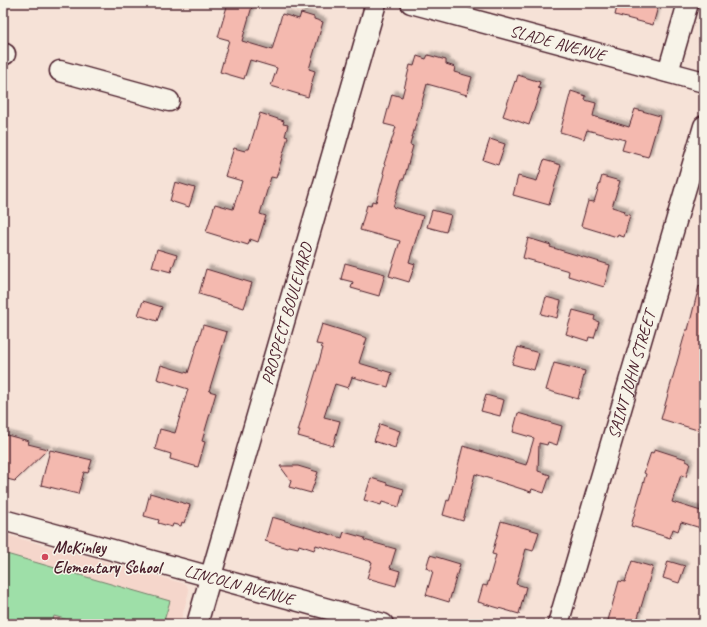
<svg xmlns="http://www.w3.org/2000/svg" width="707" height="627" viewBox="0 0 707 627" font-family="Caveat,sans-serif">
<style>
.built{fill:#f5d6cb}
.green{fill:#9edfa8;stroke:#747f6a}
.building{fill:#f4b9af;stroke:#4a1f2b;filter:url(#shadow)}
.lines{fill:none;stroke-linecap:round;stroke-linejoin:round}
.minor-casing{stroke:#4a1f2b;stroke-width:23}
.minor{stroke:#f7f3e8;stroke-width:20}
.poi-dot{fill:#d1495b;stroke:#f7f3e8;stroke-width:1.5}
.labels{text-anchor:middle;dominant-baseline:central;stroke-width:3;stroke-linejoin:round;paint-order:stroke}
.street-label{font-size:17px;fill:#4a1f2b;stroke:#f7f3e8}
.poi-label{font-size:17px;font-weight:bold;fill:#4a1f2b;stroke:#f7f3e8;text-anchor:start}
</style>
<defs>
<filter id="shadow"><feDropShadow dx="3.5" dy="-3.5" stdDeviation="1" flood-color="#0004"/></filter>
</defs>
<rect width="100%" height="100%" fill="#f6e2d7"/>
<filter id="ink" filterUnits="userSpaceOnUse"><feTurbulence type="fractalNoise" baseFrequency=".025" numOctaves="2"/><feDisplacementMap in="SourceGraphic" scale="8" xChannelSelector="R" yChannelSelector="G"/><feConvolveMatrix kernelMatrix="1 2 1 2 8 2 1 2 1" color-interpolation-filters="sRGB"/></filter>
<g filter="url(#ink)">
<path class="built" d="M 3,534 L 186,584 L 189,591 L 180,624 L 3,624 Z"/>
<path class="green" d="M 3,553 L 170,601 L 163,624 L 82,624 L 54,616 L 52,624 L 3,624 Z"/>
<g class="building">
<path d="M 228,3 L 253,3 L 242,41 L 272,50 L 282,14 L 299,19 L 301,13 L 314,17 L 314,19 L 323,22 L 309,69 L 315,71 L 308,97 L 271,86 L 277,68 L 250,60 L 244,79 L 220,72 L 229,40 L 218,37 Z"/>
<path d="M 618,3 L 659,3 L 653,25 L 615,15 Z"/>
<path d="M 428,55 L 446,60 L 446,64 L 455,67 L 454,72 L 472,77 L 467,95 L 427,84 L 410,145 L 413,146 L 404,179 L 402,179 L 393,207 L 423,216 L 409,262 L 415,264 L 409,282 L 389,276 L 400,241 L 360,230 L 367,205 L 371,206 L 372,201 L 376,202 L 384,174 L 383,173 L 385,165 L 384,164 L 396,127 L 384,124 L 392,94 L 402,97 L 410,65 L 414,66 L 417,56 L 426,59 Z"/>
<path d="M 518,75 L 540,82 L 538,88 L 541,89 L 529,125 L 503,116 L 515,81 L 516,82 Z"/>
<path d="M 571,91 L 586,96 L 585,100 L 596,103 L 593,116 L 629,127 L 635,109 L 660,116 L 648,157 L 622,150 L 625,140 L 587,130 L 584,139 L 560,132 Z"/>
<path d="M 260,113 L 284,121 L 283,124 L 288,125 L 285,136 L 288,137 L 276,178 L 271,177 L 260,214 L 266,216 L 258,242 L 250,239 L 248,245 L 206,232 L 215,204 L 233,209 L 242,181 L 225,176 L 234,148 L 245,151 L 246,149 L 249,149 Z"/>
<path d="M 490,139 L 505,144 L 498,165 L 483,160 Z"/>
<path d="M 544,160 L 561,165 L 549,205 L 513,195 L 518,176 L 537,181 Z"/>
<path d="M 602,176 L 620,181 L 612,207 L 625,211 L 624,214 L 630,215 L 624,237 L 618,235 L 617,237 L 581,226 L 588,201 L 594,202 Z"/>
<path d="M 175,182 L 195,188 L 189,207 L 170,201 Z"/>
<path d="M 432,210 L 451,215 L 446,232 L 427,227 Z"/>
<path d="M 528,238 L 551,245 L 550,247 L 610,265 L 604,287 L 568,276 L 569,271 L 523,258 Z"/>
<path d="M 157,249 L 177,255 L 171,272 L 152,267 Z"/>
<path d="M 345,263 L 385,274 L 379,296 L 351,288 L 353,282 L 341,279 Z"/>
<path d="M 206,269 L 252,283 L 244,308 L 199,294 Z"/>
<path d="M 699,286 L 704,287 L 704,432 L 661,419 L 686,330 L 688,330 Z"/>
<path d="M 546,297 L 561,301 L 557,318 L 541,314 Z"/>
<path d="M 143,301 L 162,307 L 157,321 L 138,315 Z"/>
<path d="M 573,310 L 595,316 L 594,320 L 599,322 L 594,338 L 589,337 L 588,341 L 566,334 Z"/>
<path d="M 322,324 L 367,338 L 359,363 L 392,373 L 388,387 L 352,377 L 348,388 L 335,384 L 324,417 L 340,421 L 333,446 L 298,436 L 300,431 L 298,431 L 323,348 L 321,347 L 322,345 L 316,344 Z"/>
<path d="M 203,325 L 227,332 L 209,391 L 216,393 L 202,441 L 205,442 L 198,467 L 170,459 L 171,454 L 155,449 L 160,429 L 175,433 L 188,389 L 157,379 L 161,365 L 188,373 Z"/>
<path d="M 518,347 L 539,353 L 534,370 L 512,364 Z"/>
<path d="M 554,363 L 585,371 L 578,399 L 546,390 Z"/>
<path d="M 486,395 L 504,400 L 500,416 L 481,411 Z"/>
<path d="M 518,413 L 562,426 L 557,445 L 548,442 L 547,445 L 539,443 L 538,471 L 550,475 L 544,493 L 532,489 L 531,492 L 475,474 L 463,521 L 443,515 L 447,500 L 449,501 L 463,446 L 526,465 L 534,438 L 513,432 Z"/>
<path d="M 380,424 L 400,431 L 395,448 L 374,441 Z"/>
<path d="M 3,434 L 29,441 L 28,444 L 48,449 L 15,481 L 3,478 Z"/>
<path d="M 655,449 L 686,459 L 686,461 L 690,463 L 686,477 L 681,475 L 672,502 L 704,512 L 704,529 L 681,522 L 678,531 L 673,529 L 670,538 L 631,526 L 646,474 L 644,473 L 651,452 L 653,453 Z"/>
<path d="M 50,450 L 92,460 L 88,473 L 84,472 L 78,494 L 41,485 Z"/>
<path d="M 280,466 L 298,466 L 318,472 L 311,493 L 289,487 L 291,481 Z"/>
<path d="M 371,478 L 387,483 L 387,484 L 404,489 L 399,507 L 382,502 L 381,505 L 364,500 Z"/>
<path d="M 150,493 L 190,505 L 184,523 L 182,522 L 181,526 L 173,524 L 172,527 L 158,523 L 159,520 L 144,516 Z"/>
<path d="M 272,517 L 342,538 L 344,532 L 365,538 L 364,540 L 396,549 L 390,568 L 400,571 L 396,586 L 367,578 L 372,562 L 316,545 L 314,550 L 299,545 L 298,548 L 289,546 L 288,548 L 265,541 Z"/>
<path d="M 501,521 L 539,532 L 533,551 L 526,549 L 516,584 L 526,587 L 519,614 L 478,602 L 483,585 L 487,586 L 496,555 L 492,554 Z"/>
<path d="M 430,555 L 460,564 L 449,602 L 426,595 L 433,571 L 426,568 Z"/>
<path d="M 632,561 L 653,567 L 636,624 L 607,624 L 619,581 L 625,582 Z"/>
<path d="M 668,561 L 685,566 L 679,583 L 663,578 Z"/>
</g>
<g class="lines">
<defs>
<g id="minor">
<path id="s1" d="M 411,3 L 704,82"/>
<path d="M 3,54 L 5,54"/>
<path d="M 60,71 L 169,101"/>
<path d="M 668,72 L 688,3"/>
<path id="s2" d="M 3,520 L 383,624"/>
<path id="s3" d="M 197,624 L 376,3"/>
<path id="s4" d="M 558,624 L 704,126"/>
</g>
</defs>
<use href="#minor" class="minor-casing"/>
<use href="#minor" class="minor"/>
</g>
</g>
<circle class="poi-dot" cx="45" cy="557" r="4"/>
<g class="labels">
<g class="street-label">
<text stroke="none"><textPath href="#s1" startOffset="152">SLADE AVENUE</textPath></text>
<text stroke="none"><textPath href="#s3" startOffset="323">PROSPECT BOULEVARD</textPath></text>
<text stroke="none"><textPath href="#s4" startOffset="260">SAINT JOHN STREET</textPath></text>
<text stroke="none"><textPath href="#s2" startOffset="245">LINCOLN AVENUE</textPath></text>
</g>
<g class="poi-label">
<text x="53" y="547">McKinley<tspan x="53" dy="20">Elementary School</tspan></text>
</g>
</g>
<rect width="707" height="627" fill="none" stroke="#f7f3e8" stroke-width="16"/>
<rect x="8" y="8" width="691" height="611" fill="none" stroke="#4a1f2b" stroke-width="1.5" filter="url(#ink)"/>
</svg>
